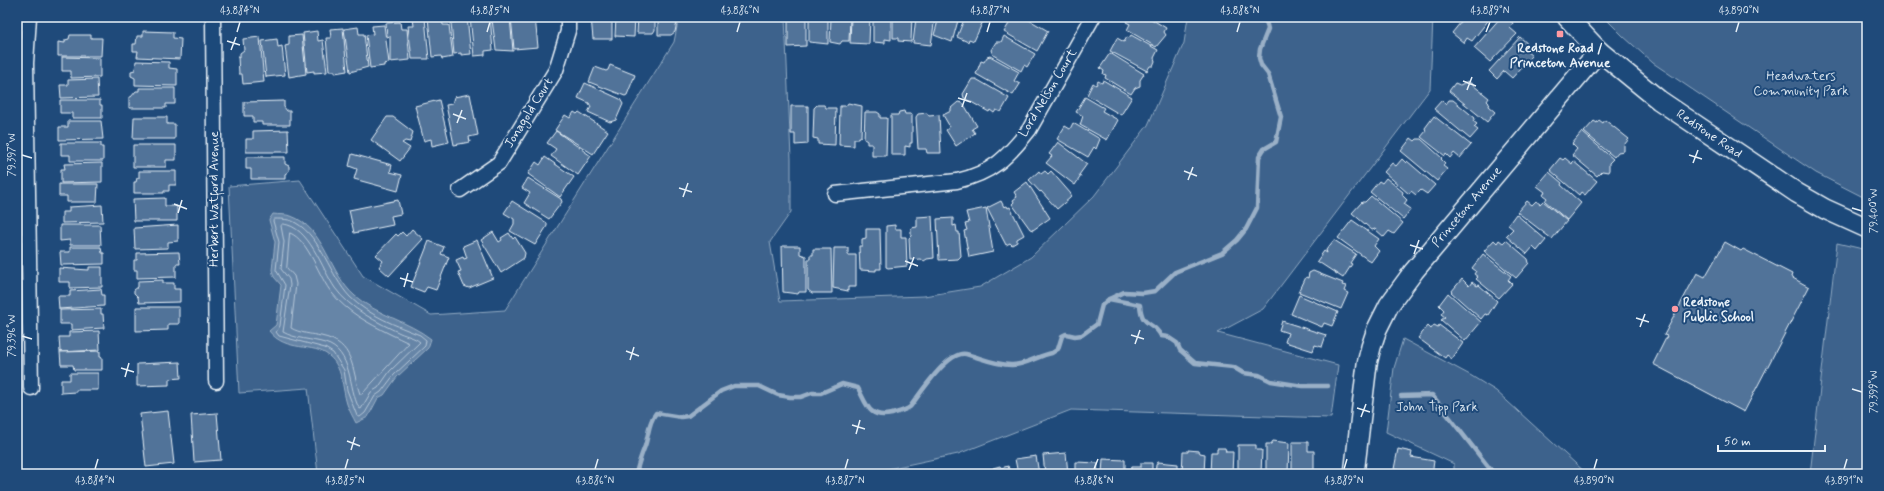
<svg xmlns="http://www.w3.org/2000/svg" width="1884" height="491" viewBox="0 0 1884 491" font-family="Mynerve,sans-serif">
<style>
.green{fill:#3c628c;stroke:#92aac2}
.water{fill:#6685a7;stroke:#9ab0c7}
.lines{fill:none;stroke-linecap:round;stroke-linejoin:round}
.shore{stroke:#b4c6d8;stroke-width:1}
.stream{stroke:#9ab0c7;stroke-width:4.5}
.building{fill:#517399;stroke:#e8f1f8}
.street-casing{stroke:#e8f1f8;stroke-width:17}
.secondary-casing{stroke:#e8f1f8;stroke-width:22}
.street{stroke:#1f4a7a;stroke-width:14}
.secondary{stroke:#1f4a7a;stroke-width:19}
.ticks{fill:none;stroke:#e8f1f8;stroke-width:1.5}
.poi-dot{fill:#ff9aa2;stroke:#1f4a7a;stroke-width:1.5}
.labels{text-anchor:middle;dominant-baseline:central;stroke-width:4;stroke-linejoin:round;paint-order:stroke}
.poi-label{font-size:13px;font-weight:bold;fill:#e8f1f8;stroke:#1f4a7a}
.park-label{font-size:13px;fill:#d7e3ed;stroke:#1f4a7a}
.street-label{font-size:13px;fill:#e8f1f8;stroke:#1f4a7a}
.neatline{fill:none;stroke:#e8f1f8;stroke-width:1.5}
.ticks-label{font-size:10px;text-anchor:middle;fill:#e8f1f8}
</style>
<rect width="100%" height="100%" fill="#1f4a7a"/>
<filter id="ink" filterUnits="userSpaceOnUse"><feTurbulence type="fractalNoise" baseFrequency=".025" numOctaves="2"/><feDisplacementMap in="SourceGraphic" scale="8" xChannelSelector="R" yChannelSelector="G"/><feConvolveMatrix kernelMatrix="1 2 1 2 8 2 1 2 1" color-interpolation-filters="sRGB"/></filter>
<g filter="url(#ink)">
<g class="green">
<path d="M 679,17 L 785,17 L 791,159 L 791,212 L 770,242 L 780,301 L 924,296 L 980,287 L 1031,257 L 1094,196 L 1148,125 L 1184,43 L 1188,17 L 1433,17 L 1430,89 L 1263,309 L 1218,333 L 1338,365 L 1331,418 L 1071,410 L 958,454 L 864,474 L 318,474 L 308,388 L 239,393 L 229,186 L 300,180 L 363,276 L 431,315 L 505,310 L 674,42 Z"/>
<path d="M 1604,17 L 1867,17 L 1867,199 L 1816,173 L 1653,63 L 1623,36 Z"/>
<path d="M 1837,243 L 1867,250 L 1867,474 L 1810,474 Z"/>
<path d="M 1403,339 L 1470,375 L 1496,391 L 1587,474 L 1454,474 L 1454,464 L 1386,432 L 1394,368 Z"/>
</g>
<path class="water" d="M 273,214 C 279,215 285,214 291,216 C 325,228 329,274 355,296 C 377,315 408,321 431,339 L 428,348 L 397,377 L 384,395 L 378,398 L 368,417 L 356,423 C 353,417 349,410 347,404 C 342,388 343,367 329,356 C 313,342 286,353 269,331 L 276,325 L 281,285 L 274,277 L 272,270 L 275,242 L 269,220 Z"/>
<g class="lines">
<g class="shore">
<path d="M 275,219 C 282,219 290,219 296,223 C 321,237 330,276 350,297 C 368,315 397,326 420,335 L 426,340 L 425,346 L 394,375 L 381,392 L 375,396 L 365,413 L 360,417 L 357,416 L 347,390 L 344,370 L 333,353 L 325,348 L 279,336 L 276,332 L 280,326 L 285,285 L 276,270 L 279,242 L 273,221 Z"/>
<path d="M 283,224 C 309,226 322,269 335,288 C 350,309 377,322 400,333 C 407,336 414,337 420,342 L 390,371 L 378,388 L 371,392 L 361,409 L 359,408 C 348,388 353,351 325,343 C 312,339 295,339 283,332 L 290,285 L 289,279 L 281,269 L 284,242 L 281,226 Z"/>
<path d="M 290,233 C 309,240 319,278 332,293 C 347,312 368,323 390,334 C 396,337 403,340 409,343 L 362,394 L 360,394 C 351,368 355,343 321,336 C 312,334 299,333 291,328 L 296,284 L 294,276 L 287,268 Z"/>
</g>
<g class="stream">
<path d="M 1109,299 L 1140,305 C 1142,329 1153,320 1161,336 L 1168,337 L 1177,343 L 1180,350 L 1195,363 L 1233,367 L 1243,373 L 1259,375 L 1271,381 L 1303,386 L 1328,386"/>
<path d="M 1401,396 L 1432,395 L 1494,474"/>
<path d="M 636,474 C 638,464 641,456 645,446 C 649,434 648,423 656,413 L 681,417 L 688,416 L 721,391 L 734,386 L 759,386 L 778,395 L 790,397 L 801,397 L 812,393 L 821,393 L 842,384 L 858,388 C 867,405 869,419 892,414 C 898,412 904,411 910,407 C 920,394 948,350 966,354 C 981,358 995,365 1011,365 C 1025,366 1039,355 1052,353 L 1058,349 L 1062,336 L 1066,334 L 1075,336 L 1082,335 L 1097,324 L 1102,305 L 1109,299 L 1124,292 L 1143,293 L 1155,291 L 1175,272 L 1222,253 L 1237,240 L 1246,229 L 1257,208 L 1259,157 L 1264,149 L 1276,142 L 1281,117 L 1268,74 L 1261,65 L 1259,58 L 1260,49 L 1268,29 L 1265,17"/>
</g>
</g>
<g class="building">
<path d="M 442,17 L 443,25 L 449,25 L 453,57 L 442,59 L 441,56 L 432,57 L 428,18 Z"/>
<path d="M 455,17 L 467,17 L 471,54 L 461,55 L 461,53 L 454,54 L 451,23 L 456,22 Z"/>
<path d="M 470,17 L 490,17 L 493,50 L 485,51 L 485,55 L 474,56 Z"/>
<path d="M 496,17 L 510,17 L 513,51 L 496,50 L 492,20 L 496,19 Z"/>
<path d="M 511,17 L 535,17 L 538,47 L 514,49 Z"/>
<path d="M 591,17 L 612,17 L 612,39 L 593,39 Z"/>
<path d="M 616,17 L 635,17 L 634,37 L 615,36 Z"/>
<path d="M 638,17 L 655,17 L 655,30 L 653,33 L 637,33 Z"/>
<path d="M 658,17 L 678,17 L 675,32 L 671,35 L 658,35 Z"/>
<path d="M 792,17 L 806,17 L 806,46 L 788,47 L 788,20 L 792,20 Z"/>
<path d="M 809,17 L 828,17 L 828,44 L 809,42 Z"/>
<path d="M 831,17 L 850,17 L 849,41 L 842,41 L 840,44 L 830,42 Z"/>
<path d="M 851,17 L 870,17 L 869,44 L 850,43 Z"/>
<path d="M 873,17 L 891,17 L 891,40 L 885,39 L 885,43 L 873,42 Z"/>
<path d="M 893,17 L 912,17 L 911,42 L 898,41 L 898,38 L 893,38 Z"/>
<path d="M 916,17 L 935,17 L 931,45 L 913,43 Z"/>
<path d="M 939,17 L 959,17 L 952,42 L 934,35 Z"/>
<path d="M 965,17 L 985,17 L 974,41 L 969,39 L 968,42 L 957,37 Z"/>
<path d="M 1013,17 L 1024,17 L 1048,31 L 1037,51 L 1004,32 Z"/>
<path d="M 1129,17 L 1148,17 L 1166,28 L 1164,32 L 1166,35 L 1156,47 L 1127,30 L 1130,24 L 1126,22 Z"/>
<path d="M 1465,17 L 1491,17 L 1472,41 L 1467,38 L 1464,43 L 1452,33 Z"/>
<path d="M 1501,17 L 1506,17 L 1513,23 L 1510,28 L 1517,34 L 1490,62 L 1474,48 Z"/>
<path d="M 425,18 L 429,59 L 412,59 L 408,26 L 414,26 L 413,19 Z"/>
<path d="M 400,22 L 401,29 L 407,29 L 410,60 L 390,62 L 390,36 L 387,37 L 386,23 Z"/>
<path d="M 384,25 L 389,63 L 384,64 L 384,66 L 370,68 L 366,35 L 373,34 L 372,26 Z"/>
<path d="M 358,27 L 359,34 L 364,34 L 368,67 L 350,72 L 344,29 Z"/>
<path d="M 343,28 L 347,71 L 335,73 L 335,71 L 329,71 L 326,38 L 331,38 L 330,29 Z"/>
<path d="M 143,31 L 173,32 L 173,38 L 181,39 L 180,59 L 137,57 L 138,51 L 133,51 L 133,44 L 136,44 L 137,36 L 143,36 Z"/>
<path d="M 317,31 L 318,41 L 323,40 L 327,72 L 314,73 L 314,71 L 307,72 L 303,33 Z"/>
<path d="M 70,35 L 91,35 L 91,38 L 102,38 L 101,56 L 58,56 L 58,42 L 65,43 L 65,40 L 69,39 Z"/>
<path d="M 302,35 L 306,74 L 289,77 L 285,46 L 289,45 L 289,36 Z"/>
<path d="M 1131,35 L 1158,50 L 1154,58 L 1155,61 L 1153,66 L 1150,66 L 1147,71 L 1110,51 L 1117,38 L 1124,42 L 1127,37 L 1129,38 Z"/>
<path d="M 1004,36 L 1035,54 L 1027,67 L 1024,65 L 1021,71 L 993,55 L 991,50 L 996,42 L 1001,42 Z"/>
<path d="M 260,37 L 264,82 L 243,84 L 242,74 L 239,74 L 238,57 L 240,57 L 240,53 L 244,50 L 243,39 Z"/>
<path d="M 1520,37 L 1529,45 L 1525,50 L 1532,56 L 1512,78 L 1504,71 L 1497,79 L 1489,71 Z"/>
<path d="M 277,39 L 278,47 L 282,46 L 285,75 L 266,77 L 262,41 Z"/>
<path d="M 1110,53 L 1144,74 L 1140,80 L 1140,86 L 1135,88 L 1131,94 L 1105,78 L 1106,75 L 1103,74 L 1104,71 L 1100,68 Z"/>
<path d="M 990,56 L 1019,72 L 1014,81 L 1020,84 L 1013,95 L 976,74 L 981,61 L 984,62 L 987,57 Z"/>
<path d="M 62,57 L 100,58 L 100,77 L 71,78 L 71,71 L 62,71 Z"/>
<path d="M 136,61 L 169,62 L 169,68 L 177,69 L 177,86 L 135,85 L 135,78 L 131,76 L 131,71 L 135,70 Z"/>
<path d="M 610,65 L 635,75 L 627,95 L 625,96 L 589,82 L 595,67 L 606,71 L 608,70 Z"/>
<path d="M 97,79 L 98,97 L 61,98 L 60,85 L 68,85 L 68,80 Z"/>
<path d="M 972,79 L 976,79 L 1009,98 L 1001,112 L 996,110 L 994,113 L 990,110 L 989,112 L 964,98 L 963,94 Z"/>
<path d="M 1103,80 L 1132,97 L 1121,115 L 1087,95 L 1093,83 L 1096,85 L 1098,81 L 1102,83 Z"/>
<path d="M 1468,81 L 1489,98 L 1487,101 L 1489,103 L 1488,106 L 1495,112 L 1487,122 L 1449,91 L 1455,83 L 1460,85 Z"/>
<path d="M 585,83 L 620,99 L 623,104 L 616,120 L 610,122 L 588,112 L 591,107 L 589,103 L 578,98 Z"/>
<path d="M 139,88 L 175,88 L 175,104 L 166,104 L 166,108 L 129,108 L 129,97 L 131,97 L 136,91 L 139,91 Z"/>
<path d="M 470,94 L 478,135 L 469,137 L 470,142 L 454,145 L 446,105 L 452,104 L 454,97 Z"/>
<path d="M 1085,97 L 1104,108 L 1102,111 L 1118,120 L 1107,140 L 1080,125 L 1083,116 L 1076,112 Z"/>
<path d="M 60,100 L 100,100 L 100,105 L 102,105 L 102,118 L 72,118 L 72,113 L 60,113 Z"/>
<path d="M 439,100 L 449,142 L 432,146 L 431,139 L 424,141 L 415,106 Z"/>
<path d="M 1442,100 L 1446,104 L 1449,100 L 1453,100 L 1475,118 L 1473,121 L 1477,124 L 1474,127 L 1478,130 L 1470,139 L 1434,109 Z"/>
<path d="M 284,101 L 284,107 L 287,111 L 290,111 L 290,125 L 262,125 L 262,122 L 253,122 L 253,116 L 244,116 L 244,102 Z"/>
<path d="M 958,102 L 963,103 L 977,126 L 972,129 L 975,133 L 956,146 L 946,130 L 950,127 L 943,115 L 951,111 L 951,108 Z"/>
<path d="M 848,103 L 862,106 L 861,137 L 859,137 L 858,139 L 854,139 L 854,146 L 839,145 L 840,106 L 846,106 Z"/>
<path d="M 817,105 L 824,105 L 826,108 L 836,108 L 835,145 L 818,144 L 818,139 L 813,138 L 814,108 Z"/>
<path d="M 791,106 L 808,106 L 808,144 L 795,145 L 795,134 L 791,134 Z"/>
<path d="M 904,111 L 905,114 L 912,114 L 912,143 L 910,143 L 910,147 L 905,146 L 905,155 L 891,155 L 891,115 L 898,115 L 899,112 Z"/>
<path d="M 574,112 L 577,114 L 579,112 L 608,131 L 593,154 L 555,130 L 565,115 L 570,118 Z"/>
<path d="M 865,112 L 877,112 L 880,114 L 880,118 L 887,118 L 886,156 L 872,156 L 872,144 L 867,144 L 867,141 L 864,139 Z"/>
<path d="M 927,113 L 929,116 L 939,115 L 941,153 L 927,153 L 926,149 L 918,149 L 916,117 L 918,114 Z"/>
<path d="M 1434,116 L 1471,145 L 1460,158 L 1454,153 L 1450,158 L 1446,154 L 1445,156 L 1421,137 L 1426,131 L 1425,128 Z"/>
<path d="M 134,117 L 167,117 L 167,124 L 175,124 L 175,139 L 133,139 Z"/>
<path d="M 387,117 L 393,117 L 413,132 L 410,142 L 405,141 L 402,143 L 410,148 L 400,161 L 371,140 Z"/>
<path d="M 1599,120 L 1603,123 L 1605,120 L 1629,139 L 1624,145 L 1624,151 L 1618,152 L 1614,157 L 1584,132 L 1594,121 L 1597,123 Z"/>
<path d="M 68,121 L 101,121 L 103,139 L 59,140 L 59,127 L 68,127 Z"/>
<path d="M 1073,123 L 1100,139 L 1096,149 L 1094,147 L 1088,157 L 1057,139 L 1065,126 L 1070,129 Z"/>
<path d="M 288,130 L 289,152 L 246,152 L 246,139 L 253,139 L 253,131 Z"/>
<path d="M 556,131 L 591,156 L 578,175 L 551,156 L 556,149 L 547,143 Z"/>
<path d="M 1582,132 L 1613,159 L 1609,163 L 1609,170 L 1608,172 L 1602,171 L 1597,176 L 1572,155 L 1577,149 L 1572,144 Z"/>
<path d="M 1411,138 L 1415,141 L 1417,139 L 1421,139 L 1442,158 L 1441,159 L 1445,163 L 1443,166 L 1447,169 L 1437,181 L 1401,151 Z"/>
<path d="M 1058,142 L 1087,164 L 1079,175 L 1081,176 L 1075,185 L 1046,163 L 1052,156 L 1049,154 Z"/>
<path d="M 61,143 L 101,143 L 101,147 L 103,147 L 103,161 L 70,161 L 70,155 L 61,155 Z"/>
<path d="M 133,145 L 176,145 L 176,160 L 166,160 L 166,167 L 133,167 Z"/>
<path d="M 352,154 L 392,165 L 390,172 L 402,175 L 398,191 L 354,179 L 357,169 L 349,166 Z"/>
<path d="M 246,157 L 285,157 L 285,164 L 289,166 L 289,171 L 285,174 L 285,179 L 251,179 L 251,169 L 246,169 Z"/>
<path d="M 545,157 L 574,177 L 560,197 L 528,174 L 536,162 L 540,165 Z"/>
<path d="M 1560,158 L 1563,160 L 1565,158 L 1572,164 L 1573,161 L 1597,181 L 1585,195 L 1581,192 L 1579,195 L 1550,170 Z"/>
<path d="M 1402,159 L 1406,163 L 1407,161 L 1435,185 L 1427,194 L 1421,190 L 1416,195 L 1411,191 L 1409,194 L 1384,172 L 1392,163 L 1396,166 Z"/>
<path d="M 102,163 L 102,182 L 61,183 L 61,169 L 65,169 L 64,164 Z"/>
<path d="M 139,171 L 176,171 L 176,185 L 169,185 L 169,191 L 164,191 L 164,193 L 134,193 L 134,182 L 136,182 L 137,178 L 139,178 Z"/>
<path d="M 1039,171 L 1041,174 L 1045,171 L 1048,174 L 1051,171 L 1071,194 L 1070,198 L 1057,209 L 1041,191 L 1040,192 L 1029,180 Z"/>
<path d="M 1549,172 L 1562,183 L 1561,185 L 1581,203 L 1567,220 L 1545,201 L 1547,198 L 1543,195 L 1545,192 L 1537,186 Z"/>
<path d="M 528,178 L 561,199 L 562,202 L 549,219 L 524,203 L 530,193 L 522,188 Z"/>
<path d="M 1386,178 L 1403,192 L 1402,195 L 1407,200 L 1404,204 L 1411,209 L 1403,219 L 1370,192 L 1379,181 L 1382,183 Z"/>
<path d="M 1027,182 L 1050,218 L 1033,230 L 1030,229 L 1012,204 L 1014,202 L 1013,200 L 1017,197 L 1014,192 Z"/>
<path d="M 59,184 L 98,184 L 97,202 L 67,202 L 67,196 L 59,196 Z"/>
<path d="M 1371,196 L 1403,223 L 1394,234 L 1389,231 L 1384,237 L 1375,229 L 1372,230 L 1352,213 L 1362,202 L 1365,202 Z"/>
<path d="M 165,198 L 165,206 L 177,206 L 177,221 L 134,221 L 133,199 Z"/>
<path d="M 398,200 L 401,214 L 391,216 L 393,225 L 354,233 L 349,210 Z"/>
<path d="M 512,201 L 547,223 L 547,226 L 535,245 L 510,231 L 514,224 L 514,219 L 504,213 Z"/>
<path d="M 1001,201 L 1004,207 L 1007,206 L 1008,208 L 1010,207 L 1024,235 L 1017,239 L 1017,242 L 1012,245 L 1010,243 L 1006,245 L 987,208 Z"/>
<path d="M 1527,201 L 1532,205 L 1536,201 L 1540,204 L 1543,201 L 1567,221 L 1552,239 L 1517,212 Z"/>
<path d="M 102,205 L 103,222 L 62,223 L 62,212 L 69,212 L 69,207 Z"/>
<path d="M 986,208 L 993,252 L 969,257 L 964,231 L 967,230 L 965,224 L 969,223 L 966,212 Z"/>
<path d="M 1516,214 L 1546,240 L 1537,251 L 1533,247 L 1527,254 L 1506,236 L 1513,229 L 1508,225 Z"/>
<path d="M 932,216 L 934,258 L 927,259 L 924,261 L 920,259 L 910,260 L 909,238 L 911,236 L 911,228 L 917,227 L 917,217 Z"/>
<path d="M 953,218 L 953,226 L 956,225 L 957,232 L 959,232 L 961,256 L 958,259 L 939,260 L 937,219 Z"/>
<path d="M 1352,220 L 1379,239 L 1374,246 L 1379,251 L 1371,262 L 1338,238 Z"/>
<path d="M 60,225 L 100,225 L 101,245 L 70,245 L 70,240 L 60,241 Z"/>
<path d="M 178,225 L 178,241 L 168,242 L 168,248 L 135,249 L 134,228 Z"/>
<path d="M 895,225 L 895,229 L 901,229 L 901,237 L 906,237 L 907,266 L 888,268 L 886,267 L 886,226 Z"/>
<path d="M 412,229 L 423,239 L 389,276 L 379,267 L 383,261 L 376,255 L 396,234 L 398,236 L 402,232 L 406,236 Z"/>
<path d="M 866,229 L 880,229 L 881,269 L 876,269 L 876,271 L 860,270 L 859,246 L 862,246 L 862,239 L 866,238 Z"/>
<path d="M 493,232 L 499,242 L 502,240 L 501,238 L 509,233 L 513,239 L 515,237 L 525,253 L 524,258 L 501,273 L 481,240 Z"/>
<path d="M 477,240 L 493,278 L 469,288 L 464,286 L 458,272 L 461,271 L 456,260 L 463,257 L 464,259 L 467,258 L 463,246 Z"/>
<path d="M 1334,240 L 1356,254 L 1350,263 L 1352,264 L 1343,278 L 1317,261 L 1324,251 L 1327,253 L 1326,250 Z"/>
<path d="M 1494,240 L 1497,243 L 1499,240 L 1503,243 L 1506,240 L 1528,259 L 1529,263 L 1516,278 L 1484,251 Z"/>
<path d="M 429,241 L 444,247 L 441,254 L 449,257 L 436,290 L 427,287 L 424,292 L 411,287 Z"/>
<path d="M 1725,242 L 1741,251 L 1743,249 L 1792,274 L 1791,277 L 1809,287 L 1744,412 L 1653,364 L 1667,336 L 1664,335 L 1697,273 L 1705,277 Z"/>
<path d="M 782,246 L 800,246 L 800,254 L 806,256 L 806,292 L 799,292 L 798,294 L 783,292 Z"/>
<path d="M 70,247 L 101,247 L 102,253 L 104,253 L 104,264 L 61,265 L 60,252 L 70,252 Z"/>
<path d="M 834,248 L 848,248 L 848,255 L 856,255 L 856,287 L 848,287 L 848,291 L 833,288 Z"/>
<path d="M 813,249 L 831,249 L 832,293 L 812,293 L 808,290 L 808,259 L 810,259 L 810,255 L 813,255 Z"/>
<path d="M 179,252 L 180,264 L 176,264 L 176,277 L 137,278 L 137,270 L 134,270 L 134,260 L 137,260 L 137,253 Z"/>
<path d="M 1483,254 L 1511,276 L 1508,280 L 1512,284 L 1499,298 L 1476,279 L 1478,277 L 1474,274 L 1476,271 L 1472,268 Z"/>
<path d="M 89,267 L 102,267 L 102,287 L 70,288 L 70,282 L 59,282 L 59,268 L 89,270 Z"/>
<path d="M 1313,271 L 1343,283 L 1342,285 L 1346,286 L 1344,291 L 1348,293 L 1341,309 L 1299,292 L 1306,277 L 1308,278 L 1309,273 Z"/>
<path d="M 1462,279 L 1469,286 L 1472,282 L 1477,286 L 1479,285 L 1497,301 L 1488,315 L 1485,314 L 1481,319 L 1451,292 Z"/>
<path d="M 163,280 L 163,283 L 174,283 L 174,289 L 180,289 L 180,302 L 139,303 L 138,297 L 134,293 L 134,290 L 138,287 L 138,281 Z"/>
<path d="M 101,289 L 102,295 L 104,295 L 104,306 L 59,309 L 58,296 L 70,296 L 70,291 Z"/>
<path d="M 1448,293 L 1481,322 L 1465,341 L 1441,320 L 1445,317 L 1441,314 L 1444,310 L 1439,305 Z"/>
<path d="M 1299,295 L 1338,312 L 1332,326 L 1324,323 L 1322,327 L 1291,314 Z"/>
<path d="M 136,307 L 179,307 L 179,324 L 168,324 L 168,330 L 136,331 Z"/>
<path d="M 101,309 L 101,314 L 103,314 L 104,328 L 71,330 L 71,324 L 60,324 L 60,310 Z"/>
<path d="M 1282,321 L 1326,335 L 1322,347 L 1315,345 L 1313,351 L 1285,342 L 1288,333 L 1279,330 Z"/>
<path d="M 1434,325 L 1438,327 L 1439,325 L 1463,343 L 1452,359 L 1447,355 L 1445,358 L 1418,338 L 1428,326 L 1431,329 Z"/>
<path d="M 99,331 L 100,350 L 60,352 L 59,337 L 69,337 L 69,332 Z"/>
<path d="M 100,351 L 100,357 L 102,357 L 102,370 L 74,370 L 73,365 L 61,365 L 60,352 Z"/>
<path d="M 180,362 L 181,378 L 169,379 L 169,385 L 137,386 L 137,364 Z"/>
<path d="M 70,373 L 98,373 L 98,390 L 76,390 L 76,392 L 61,393 L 61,380 L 70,380 Z"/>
<path d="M 168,411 L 174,464 L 146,467 L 140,414 Z"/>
<path d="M 217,413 L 221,460 L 194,462 L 191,415 Z"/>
<path d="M 1273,441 L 1289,443 L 1288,474 L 1266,474 L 1266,444 L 1271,444 Z"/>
<path d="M 1292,442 L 1308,442 L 1308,451 L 1314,451 L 1314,474 L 1292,474 Z"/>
<path d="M 1238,445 L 1256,445 L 1256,450 L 1262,450 L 1261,474 L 1240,474 L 1238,473 Z"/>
<path d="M 1217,448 L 1225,448 L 1226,452 L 1233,452 L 1232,474 L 1210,474 L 1211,452 L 1217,452 Z"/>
<path d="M 1398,449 L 1412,452 L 1411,457 L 1434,461 L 1433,468 L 1436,471 L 1436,474 L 1398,474 L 1398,470 L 1394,469 Z"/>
<path d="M 1188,450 L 1199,451 L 1200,453 L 1205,454 L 1204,474 L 1182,474 L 1183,452 L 1188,452 Z"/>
<path d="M 1066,453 L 1068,474 L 1045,474 L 1043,455 Z"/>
<path d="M 1036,456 L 1039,474 L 1018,474 L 1015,459 Z"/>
<path d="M 1103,459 L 1125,460 L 1125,474 L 1102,474 Z"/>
<path d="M 1076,462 L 1098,463 L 1097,474 L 1076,474 Z"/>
<path d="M 1158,462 L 1178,464 L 1178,474 L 1155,474 L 1156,465 Z"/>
<path d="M 1141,463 L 1152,463 L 1152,474 L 1131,474 L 1131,467 L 1141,467 Z"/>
<path d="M 1000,466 L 1001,468 L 1008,466 L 1011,474 L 989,474 L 995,472 L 993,468 Z"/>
</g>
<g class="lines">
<defs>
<g id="street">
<path d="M 29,17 L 26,63 L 31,388"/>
<path d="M 213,17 L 216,381"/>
<path d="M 460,190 L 499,163 L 556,70 L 568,31 L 568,17"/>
<path d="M 835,194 L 957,181 C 992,173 1007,158 1029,130 L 1093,17"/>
</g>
<g id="secondary">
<path d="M 1567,17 L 1599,51 L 1659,100 L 1797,193 L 1825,209 L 1867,228"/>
<path d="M 1354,474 L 1367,364 L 1371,347 L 1377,329 L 1389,305 L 1414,271 L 1599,51"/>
</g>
</defs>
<use href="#street" class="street-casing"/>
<use href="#secondary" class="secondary-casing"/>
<use href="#street" class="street"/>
<use href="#secondary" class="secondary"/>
</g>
</g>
<path class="ticks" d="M 237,32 L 240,22M 487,32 L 490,22M 737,32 L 740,22M 987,32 L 990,22M 1237,32 L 1240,22M 1486,32 L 1490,22M 1736,32 L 1739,22M 227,41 L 240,45M 231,50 L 236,37M 1463,81 L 1476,86M 1467,90 L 1472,77M 958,98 L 971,102M 962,107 L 967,93M 453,114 L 466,119M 457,123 L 462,110M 22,155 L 32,158M 1689,155 L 1702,159M 1693,163 L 1698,150M 1184,171 L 1197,176M 1188,180 L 1193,167M 679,188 L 692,192M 683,197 L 688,183M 174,204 L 187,209M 1852,208 L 1862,211M 178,213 L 182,200M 1410,245 L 1423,249M 1414,254 L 1419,240M 905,261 L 918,266M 909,270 L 914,257M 400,278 L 413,282M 404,287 L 408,273M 1636,318 L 1649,322M 1640,327 L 1645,314M 1131,335 L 1144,339M 22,336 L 32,339M 1135,344 L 1140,330M 626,351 L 639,356M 630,360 L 634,347M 121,368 L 134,372M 125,377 L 129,363M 1852,389 L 1862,392M 1357,408 L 1370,412M 1361,417 L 1366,404M 852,425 L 865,429M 856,434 L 860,420M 347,441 L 360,446M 351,450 L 355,437M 95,469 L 98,459M 345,469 L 348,459M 595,469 L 598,459M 845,469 L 848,459M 1094,469 L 1098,459M 1344,469 L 1347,459M 1594,469 L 1597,459M 1844,469 L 1847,459"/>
<g class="poi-dot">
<rect x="1556" y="30" width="8" height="8" rx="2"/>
<circle cx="1675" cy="309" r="4"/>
</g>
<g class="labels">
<g class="poi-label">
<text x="1560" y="48">Redstone Road /<tspan x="1560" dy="15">Princeton Avenue</tspan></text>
<text x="1683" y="302" text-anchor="start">Redstone<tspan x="1683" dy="15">Public School</tspan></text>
</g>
<g class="park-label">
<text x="1801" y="76">Headwaters<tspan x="1801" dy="15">Community Park</tspan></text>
<text x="1437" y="407">John Tipp Park</text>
</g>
<g class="street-label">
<text transform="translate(1048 93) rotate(-59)">Lord Nelson Court</text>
<text transform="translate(529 113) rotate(-58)">Jonagold Court</text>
<text transform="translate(1709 134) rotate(34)">Redstone Road</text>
<text transform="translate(214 199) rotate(-90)">Herbert Watford Avenue</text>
<text transform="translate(1467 207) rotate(-50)">Princeton Avenue</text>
</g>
</g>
<rect width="1884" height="491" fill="none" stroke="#1f4a7a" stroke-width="44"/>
<path d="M1718 445v6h107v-6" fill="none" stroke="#e8f1f8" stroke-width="2"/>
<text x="1724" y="445" font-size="12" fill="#e8f1f8" stroke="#1f4a7a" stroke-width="3" paint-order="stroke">50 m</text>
<rect x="22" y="22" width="1840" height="447" class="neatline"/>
<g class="ticks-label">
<text x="240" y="14">43.884°N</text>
<text x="490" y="14">43.885°N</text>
<text x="740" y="14">43.886°N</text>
<text x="990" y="14">43.887°N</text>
<text x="1240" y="14">43.888°N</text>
<text x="1490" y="14">43.889°N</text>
<text x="1739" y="14">43.890°N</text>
<text transform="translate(11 155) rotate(-90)" y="4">79.397°W</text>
<text transform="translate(1873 211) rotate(-90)" y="4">79.400°W</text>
<text transform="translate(11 336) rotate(-90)" y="4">79.396°W</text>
<text transform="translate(1873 392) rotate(-90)" y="4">79.399°W</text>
<text x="95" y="484">43.884°N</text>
<text x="345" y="484">43.885°N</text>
<text x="595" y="484">43.886°N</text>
<text x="845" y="484">43.887°N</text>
<text x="1094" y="484">43.888°N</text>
<text x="1344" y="484">43.889°N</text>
<text x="1594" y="484">43.890°N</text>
<text x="1844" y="484">43.891°N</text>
</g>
</svg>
